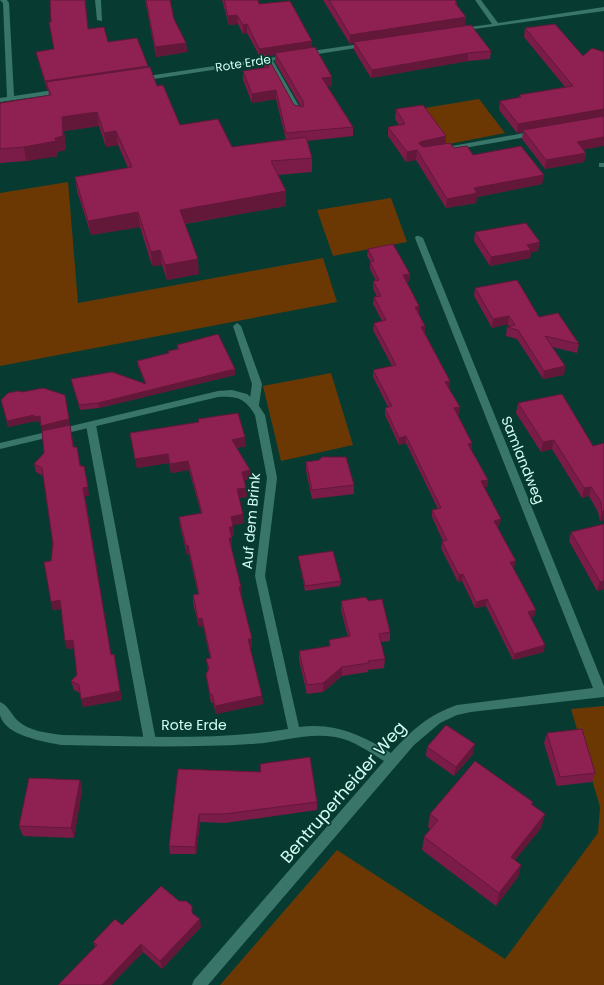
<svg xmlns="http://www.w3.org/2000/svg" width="604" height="985" viewBox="0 0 604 985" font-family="Poppins,sans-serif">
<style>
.green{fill:#6b3804}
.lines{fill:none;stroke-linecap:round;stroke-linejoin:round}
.service{fill:#397669;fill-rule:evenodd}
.minor{fill:#397669;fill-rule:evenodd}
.wall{fill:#7a1c47;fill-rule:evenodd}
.shaded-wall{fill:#631739}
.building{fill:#8e2152;stroke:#631739}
.labels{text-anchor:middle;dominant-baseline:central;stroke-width:3.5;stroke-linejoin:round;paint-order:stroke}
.far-street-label{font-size:12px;fill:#d3fdf3;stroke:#073b32}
.street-label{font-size:14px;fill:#d3fdf3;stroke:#073b32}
.near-street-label{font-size:17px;fill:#d3fdf3;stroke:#073b32}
</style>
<rect width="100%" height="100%" fill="#073b32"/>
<g class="green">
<path d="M 479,99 L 505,133 L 444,145 L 419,109 Z"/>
<path d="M 68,182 L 78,303 L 323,258 L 337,302 L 0,366 L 0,193 Z"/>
<path d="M 391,198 L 407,242 L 333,256 L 317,210 Z"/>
<path d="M 331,373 L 353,445 L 281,461 L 263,386 Z"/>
<path d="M 604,706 L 604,985 L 220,985 L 337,850 L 505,959 L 598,833 L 600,807 L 571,709 Z"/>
</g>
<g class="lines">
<g class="service">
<path d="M 95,0 L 101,0 L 102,21 L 97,20 Z"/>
<path d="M 267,58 L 272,59 L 303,113 L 302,115 L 295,113 L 266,59 Z"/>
<path d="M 535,131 L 539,133 L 538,135 L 441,152 L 437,150 L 441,148 Z"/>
<rect x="599" y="163" width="5" height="4"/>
<path d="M 237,323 L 241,326 L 262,384 L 259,405 L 254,408 L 249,405 L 252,384 L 233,326 Z"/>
<path d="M 91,422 L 96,425 L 156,741 L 154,745 L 150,746 L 146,745 L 144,741 L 86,425 Z"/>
</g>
<g class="minor">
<path d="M 0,0 L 7,0 L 9,3 L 14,96 L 60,89 L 64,91 L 63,93 L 0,102 L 0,98 L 7,97 L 3,3 Z"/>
<path d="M 475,0 L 481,0 L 498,23 L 604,7 L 604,11 L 460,31 L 460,29 L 462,28 L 492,24 Z"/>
<path d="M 367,43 L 370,45 L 369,46 L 305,56 L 302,54 L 305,52 Z"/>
<path d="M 288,55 L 291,57 L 290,58 L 141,81 L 137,79 L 141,77 Z"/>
<path d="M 416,236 L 419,236 L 423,238 L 604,686 L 604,697 L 471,712 L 457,715 L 440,723 L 414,745 L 208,985 L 192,985 L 194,980 L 384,761 C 368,751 353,740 335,737 C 306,732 279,743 251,744 C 188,748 125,746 62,745 C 45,742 5,736 0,715 C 0,711 0,706 0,702 C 8,705 11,714 17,720 C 28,731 47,733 62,735 C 136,736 215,741 288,729 L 255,576 L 267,478 L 255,415 C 245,398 237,396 218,397 L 0,449 L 0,443 L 218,391 L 232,390 L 247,394 L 257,403 L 265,415 L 277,478 L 265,576 L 299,727 C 334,722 362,735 391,753 C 412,730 428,715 457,705 L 593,688 L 415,238 Z"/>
</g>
</g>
<g class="wall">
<path d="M 145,0 L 170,0 L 174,19 L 186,43 L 187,52 L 156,57 Z"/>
<path d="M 222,0 L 258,0 L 259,4 L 312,48 L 332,86 L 327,86 L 353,127 L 353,136 L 307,141 L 312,158 L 312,172 L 278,175 L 286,191 L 286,206 L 185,224 L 199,274 L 167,280 L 162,265 L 152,266 L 140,227 L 91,235 L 77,191 L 75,177 L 128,168 L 118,145 L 106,147 L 99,126 L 64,131 L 66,150 L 57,152 L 58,156 L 26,161 L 0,163 L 0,103 L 49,96 L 48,89 L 47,90 L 38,60 L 36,52 L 54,49 L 49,22 L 88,29 L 108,42 L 148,66 L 157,86 L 180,125 L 232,147 L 286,140 L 276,99 L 252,103 L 243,80 L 243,71 L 265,68 L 263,64 L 263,57 L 260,57 L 247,33 L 243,34 L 238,24 L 229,25 ZM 275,55 L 275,62 L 301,107 L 294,105 L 267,56 Z"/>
<path d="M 323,0 L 455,0 L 457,3 L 457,5 L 465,25 L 491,51 L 490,59 L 468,61 L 371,78 L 354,50 L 354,43 L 350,44 Z"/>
<path d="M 525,28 L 583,56 L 583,150 L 586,153 L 584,162 L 545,169 L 522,139 L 523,132 L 517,133 L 499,110 L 500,101 L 519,98 L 519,95 L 565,87 L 524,37 Z"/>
<path d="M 396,109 L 445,144 L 454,148 L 473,155 L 544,175 L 542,184 L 477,197 L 476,203 L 446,208 L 416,160 L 406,162 L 388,136 L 388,127 L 399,125 L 395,119 Z"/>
<path d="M 475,232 L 538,251 L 531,252 L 530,258 L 490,266 L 474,241 Z"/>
<path d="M 368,249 L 410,274 L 409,281 L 406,282 L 419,313 L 418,313 L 425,326 L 425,333 L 450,381 L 449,388 L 459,414 L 457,415 L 472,443 L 471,449 L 488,480 L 487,487 L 484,487 L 499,526 L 497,527 L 514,568 L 513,568 L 534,617 L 531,617 L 544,652 L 513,660 L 486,606 L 475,608 L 462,581 L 458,582 L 441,548 L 442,542 L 443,541 L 432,517 L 432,510 L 438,509 L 406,443 L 399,445 L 385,415 L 385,408 L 388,407 L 373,377 L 373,370 L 392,366 L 373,330 L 374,323 L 382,321 L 373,304 L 374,297 L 377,297 L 373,288 L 373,281 L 376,281 L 370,269 L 370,262 L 371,262 L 367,256 Z"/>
<path d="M 475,288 L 539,317 L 579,344 L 577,353 L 552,347 L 565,366 L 564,375 L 543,379 L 517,339 L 506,336 L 507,327 L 509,327 L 508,324 L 492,328 L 474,296 Z"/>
<path d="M 177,345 L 235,369 L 235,375 L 99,408 L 80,410 L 72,384 L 71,379 L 145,383 L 138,366 L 137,361 L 169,353 L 168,351 L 177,349 Z"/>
<path d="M 1,400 L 70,425 L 74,447 L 81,466 L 89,496 L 85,496 L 111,655 L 122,700 L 83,707 L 80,693 L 74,690 L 71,681 L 77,675 L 74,648 L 67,649 L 65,641 L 61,609 L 53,610 L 51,602 L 51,561 L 53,544 L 43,476 L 36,472 L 34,464 L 44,453 L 42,431 L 40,421 L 35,422 L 35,421 L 8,427 Z"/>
<path d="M 518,403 L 593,446 L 604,520 L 600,521 L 598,512 L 589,496 L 582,498 L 552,449 L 541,452 L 516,413 Z"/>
<path d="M 198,419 L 246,446 L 237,448 L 250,470 L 251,479 L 244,480 L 247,497 L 239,498 L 243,514 L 244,523 L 233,525 L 234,536 L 231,536 L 232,546 L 231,547 L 241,587 L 242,596 L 241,596 L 252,647 L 250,648 L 262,696 L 263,704 L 216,714 L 213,703 L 211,703 L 207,682 L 206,674 L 208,671 L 206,659 L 210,658 L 203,626 L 199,627 L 193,604 L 193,595 L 198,594 L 189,554 L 187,555 L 180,526 L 179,517 L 201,513 L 189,470 L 171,473 L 169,463 L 137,468 L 130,433 L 199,422 Z"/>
<path d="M 306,462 L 354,485 L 354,494 L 312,499 L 306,471 Z"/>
<path d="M 604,524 L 604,589 L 597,591 L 569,541 L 571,532 Z"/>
<path d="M 298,556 L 341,581 L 340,586 L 305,591 Z"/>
<path d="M 341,601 L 390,632 L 390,641 L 381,642 L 385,659 L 384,668 L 368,670 L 368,672 L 342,676 L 323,692 L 307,694 L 299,660 L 299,651 L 329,646 L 329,640 L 348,637 L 341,610 Z"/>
<path d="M 547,733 L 595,773 L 592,782 L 557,786 L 544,743 Z"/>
<path d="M 427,747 L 473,754 L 454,776 L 426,756 Z"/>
<path d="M 260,764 L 317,802 L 317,810 L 225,823 L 200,822 L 196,854 L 170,854 L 169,846 L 178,769 L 260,772 Z"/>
<path d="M 80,780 L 82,790 L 74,838 L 23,836 L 19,826 Z"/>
<path d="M 533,802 L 532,805 L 545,814 L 541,828 L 515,860 L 521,865 L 518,877 L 496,906 L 422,850 L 424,837 L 430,829 L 428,827 L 430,814 Z"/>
<path d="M 193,913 L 201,927 L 162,969 L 143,952 L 111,985 L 58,985 L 95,947 L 93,942 L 122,925 Z"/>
</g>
<g class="shaded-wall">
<path d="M 237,15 L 238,24 L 229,25 L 228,16 Z"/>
<path d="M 466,17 L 465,26 L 354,42 L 354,43 L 350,44 L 350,35 Z"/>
<path d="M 247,24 L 247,33 L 243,34 L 243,25 Z"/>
<path d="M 312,41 L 312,50 L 275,53 L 275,55 L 264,57 L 263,55 L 263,57 L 260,57 L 259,49 Z"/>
<path d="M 186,43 L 187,52 L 156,57 L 155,47 Z"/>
<path d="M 468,53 L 468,61 L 371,78 L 372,70 Z"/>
<path d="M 148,66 L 149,74 L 46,82 L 48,89 L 47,90 L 45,81 Z"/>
<path d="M 332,77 L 332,86 L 322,87 L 322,78 Z"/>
<path d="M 276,90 L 276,99 L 252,103 L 252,94 Z"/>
<path d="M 604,109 L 604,116 L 523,130 L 523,132 L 517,133 L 518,124 Z"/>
<path d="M 97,112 L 99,126 L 64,131 L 66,150 L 57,152 L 58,156 L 26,161 L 24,147 L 55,138 L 62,117 Z"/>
<path d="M 116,131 L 118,145 L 106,147 L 104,133 Z"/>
<path d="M 446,136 L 445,146 L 419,152 L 419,154 L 420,142 Z"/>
<path d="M 604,137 L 604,146 L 576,151 L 577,142 Z"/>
<path d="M 417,150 L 416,160 L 406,162 L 407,152 Z"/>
<path d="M 586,153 L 584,162 L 545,169 L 546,160 Z"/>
<path d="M 544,175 L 542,184 L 477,197 L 476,203 L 446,208 L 447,199 L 474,188 Z"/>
<path d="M 286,191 L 286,206 L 181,224 L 180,210 Z"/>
<path d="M 138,212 L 140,227 L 91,235 L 88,221 Z"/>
<path d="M 540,242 L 538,251 L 531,252 L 530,258 L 490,266 L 491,257 L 527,245 Z"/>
<path d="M 160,250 L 162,265 L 152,266 L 151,252 Z"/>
<path d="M 198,259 L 199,274 L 167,280 L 165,265 Z"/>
<path d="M 410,274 L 409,281 L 402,282 L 403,275 Z"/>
<path d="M 419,306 L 419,313 L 414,314 L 415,307 Z"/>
<path d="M 509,316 L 508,324 L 492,328 L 493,319 Z"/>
<path d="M 425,326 L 425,333 L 421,327 Z"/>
<path d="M 565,366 L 564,375 L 543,379 L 544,371 Z"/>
<path d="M 235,369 L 235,375 L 99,408 L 98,403 Z"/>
<path d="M 450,381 L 449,388 L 445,382 Z"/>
<path d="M 65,395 L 70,425 L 42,431 L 41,426 Z"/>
<path d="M 460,407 L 459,414 L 453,415 L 454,408 Z"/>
<path d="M 34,415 L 35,421 L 8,427 L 7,421 Z"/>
<path d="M 40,416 L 41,421 L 35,422 L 34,417 Z"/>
<path d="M 406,436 L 406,443 L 399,445 L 399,438 Z"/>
<path d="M 245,437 L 246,446 L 232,449 L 232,440 Z"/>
<path d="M 554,440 L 552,449 L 541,452 L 543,442 Z"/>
<path d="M 472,443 L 471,450 L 468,444 Z"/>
<path d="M 168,454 L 169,463 L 137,468 L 135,459 Z"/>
<path d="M 188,461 L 189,470 L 171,473 L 170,464 Z"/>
<path d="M 250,470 L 251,479 L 243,481 L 242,472 Z"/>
<path d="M 488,480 L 487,487 L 480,488 L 481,481 Z"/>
<path d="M 88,487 L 89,496 L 85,496 L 83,488 Z"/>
<path d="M 591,487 L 589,496 L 582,498 L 584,488 Z"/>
<path d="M 246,488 L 247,497 L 237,498 L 237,489 Z"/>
<path d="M 604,511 L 604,520 L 600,521 L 602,512 Z"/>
<path d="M 243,514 L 244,523 L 231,526 L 231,517 Z"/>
<path d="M 501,519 L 499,526 L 493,528 L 494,521 Z"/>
<path d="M 229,527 L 233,527 L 234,536 L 230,536 Z"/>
<path d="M 229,538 L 232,538 L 232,546 L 230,547 Z"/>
<path d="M 188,545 L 189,554 L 187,555 L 186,546 Z"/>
<path d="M 516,561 L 514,568 L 509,569 L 510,562 Z"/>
<path d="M 463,574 L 462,581 L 458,582 L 459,575 Z"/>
<path d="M 604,581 L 604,589 L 597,591 L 600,582 Z"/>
<path d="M 239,587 L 241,587 L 242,596 L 239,596 Z"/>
<path d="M 487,599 L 486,606 L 475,608 L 476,602 Z"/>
<path d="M 60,600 L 62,608 L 53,610 L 51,602 Z"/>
<path d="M 536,610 L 534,617 L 527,619 L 528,612 Z"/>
<path d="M 202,618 L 203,626 L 199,627 L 198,619 Z"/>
<path d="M 248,639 L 252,639 L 252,647 L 248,648 Z"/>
<path d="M 73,640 L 75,648 L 67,649 L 65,641 Z"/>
<path d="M 545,645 L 544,652 L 513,660 L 514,654 Z"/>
<path d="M 115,663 L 122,700 L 83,707 L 81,699 Z"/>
<path d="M 342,667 L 342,676 L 323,692 L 323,683 Z"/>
<path d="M 262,696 L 263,704 L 216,714 L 215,706 Z"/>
<path d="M 475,744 L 473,754 L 454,776 L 456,767 Z"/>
<path d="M 80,780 L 82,790 L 74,838 L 71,828 Z"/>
<path d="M 199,814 L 200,822 L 196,854 L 195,847 Z"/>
<path d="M 545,814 L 541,828 L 507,870 L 511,857 Z"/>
<path d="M 521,865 L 518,877 L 496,906 L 499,893 Z"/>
<path d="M 200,919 L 201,927 L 162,969 L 160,961 Z"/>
<path d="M 141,944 L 143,952 L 111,985 L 102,985 Z"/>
</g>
<g class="building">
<path d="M 50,0 L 85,0 L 88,29 L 104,27 L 108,42 L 137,38 L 148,66 L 45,81 L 36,52 L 54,49 L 49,22 L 51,22 Z"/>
<path d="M 146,0 L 170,0 L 174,19 L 186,43 L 155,47 Z"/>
<path d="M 224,0 L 258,0 L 259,4 L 290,1 L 312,41 L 259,49 L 247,24 L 243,25 L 237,15 L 228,16 Z"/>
<path d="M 329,0 L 455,0 L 457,3 L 455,3 L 466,17 L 350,35 Z"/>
<path d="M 555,24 L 583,56 L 592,48 L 604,52 L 604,109 L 518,124 L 500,101 L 521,97 L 519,95 L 573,86 L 525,28 Z"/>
<path d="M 471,25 L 491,51 L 468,53 L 372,70 L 354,42 Z"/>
<path d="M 315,47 L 332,77 L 322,78 L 353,127 L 286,133 L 276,90 L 252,94 L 243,71 L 269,67 L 263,55 L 266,54 L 294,105 L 303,107 L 304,103 L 275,53 Z"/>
<path d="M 150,67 L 157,86 L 163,85 L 180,125 L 218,119 L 232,147 L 306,137 L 312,158 L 271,161 L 286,191 L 180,210 L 198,259 L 165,265 L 160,250 L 151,252 L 138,212 L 88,221 L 75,177 L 132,167 L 116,131 L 104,133 L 97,112 L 62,117 L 63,136 L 55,138 L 56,141 L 24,147 L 0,149 L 0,103 L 51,95 L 46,82 Z"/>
<path d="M 423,105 L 446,136 L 420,142 L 419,144 L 424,147 L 450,143 L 454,148 L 467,146 L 473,155 L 521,146 L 544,175 L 474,188 L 477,193 L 447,199 L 417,150 L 407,152 L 388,127 L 405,124 L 396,109 Z"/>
<path d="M 604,116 L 604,137 L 577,142 L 586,153 L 546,160 L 523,130 Z"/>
<path d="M 526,223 L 540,242 L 527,245 L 531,250 L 491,257 L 475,232 Z"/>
<path d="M 393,244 L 410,274 L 403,275 L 419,306 L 415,307 L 425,326 L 421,327 L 450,381 L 445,382 L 460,407 L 454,408 L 472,443 L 468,444 L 488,480 L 481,481 L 501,519 L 494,521 L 516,561 L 510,562 L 536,610 L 528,612 L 545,645 L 514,654 L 487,599 L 476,602 L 463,574 L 459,575 L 442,542 L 447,540 L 432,510 L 441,508 L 406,436 L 399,438 L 385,408 L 392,406 L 373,370 L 396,365 L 374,323 L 386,320 L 374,297 L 381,296 L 373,281 L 379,280 L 370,262 L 374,261 L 368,249 Z"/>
<path d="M 517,280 L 539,317 L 558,313 L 579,344 L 545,336 L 565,366 L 544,371 L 518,330 L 507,327 L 515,325 L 509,316 L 493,319 L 475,288 Z"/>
<path d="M 218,334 L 235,369 L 98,403 L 79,405 L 71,379 L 112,372 L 146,384 L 137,361 L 169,353 L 168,351 L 179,349 L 177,345 Z"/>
<path d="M 43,388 L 65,395 L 69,419 L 41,426 L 40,416 L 34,417 L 34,415 L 7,421 L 1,400 L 8,393 L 18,391 L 23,392 Z"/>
<path d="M 562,394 L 593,446 L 604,443 L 604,511 L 602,512 L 601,502 L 591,487 L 584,488 L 554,440 L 543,442 L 518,403 Z"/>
<path d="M 238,413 L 245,437 L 232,440 L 250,470 L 242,472 L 246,488 L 237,489 L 243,514 L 231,517 L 233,527 L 229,527 L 232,538 L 229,538 L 241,587 L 239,587 L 252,639 L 248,639 L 262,696 L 215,706 L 212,694 L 210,695 L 206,674 L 209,669 L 206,659 L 211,658 L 202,618 L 198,619 L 193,595 L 199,594 L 188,545 L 186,546 L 179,517 L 202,513 L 188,461 L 170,464 L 168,454 L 135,459 L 130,433 L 199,422 L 198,419 Z"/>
<path d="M 70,425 L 73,447 L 77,447 L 80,466 L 84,466 L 88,487 L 83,488 L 111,655 L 114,654 L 120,691 L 81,699 L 79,685 L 71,681 L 77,675 L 73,640 L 65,641 L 60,600 L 51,602 L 44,562 L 51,561 L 53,544 L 42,468 L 34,464 L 44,453 L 42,431 Z"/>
<path d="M 322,457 L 346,457 L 354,485 L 312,490 L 306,462 L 319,460 Z"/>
<path d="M 604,524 L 604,581 L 600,582 L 571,532 Z"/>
<path d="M 333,551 L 341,581 L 305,586 L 298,556 Z"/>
<path d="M 365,597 L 369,601 L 382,599 L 390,632 L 379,634 L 385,659 L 368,661 L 369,663 L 342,667 L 323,683 L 307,685 L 299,651 L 330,646 L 329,640 L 350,636 L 341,601 Z"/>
<path d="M 446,725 L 475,744 L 456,767 L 427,747 Z"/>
<path d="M 582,729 L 595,773 L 560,777 L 547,733 Z"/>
<path d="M 310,757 L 317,802 L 224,814 L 199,814 L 195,847 L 169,846 L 178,769 L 261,772 L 260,764 Z"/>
<path d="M 475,761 L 533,802 L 531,804 L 545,814 L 511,857 L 521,865 L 499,893 L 424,837 L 438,820 L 430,814 Z"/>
<path d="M 29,778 L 80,780 L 71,828 L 19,826 Z"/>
<path d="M 161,886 L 179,901 L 186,901 L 192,906 L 192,913 L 200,919 L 160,961 L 141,944 L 102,985 L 58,985 L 97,945 L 93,942 L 115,919 L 122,925 Z"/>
</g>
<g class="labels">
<g class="far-street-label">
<text transform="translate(243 63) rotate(-9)">Rote Erde</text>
</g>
<g class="street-label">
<text transform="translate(523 460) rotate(68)">Samlandweg</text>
<text transform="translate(251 521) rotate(-85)">Auf dem Brink</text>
<text x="194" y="725">Rote Erde</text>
</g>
<g class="near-street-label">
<text transform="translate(343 792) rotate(-49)">Bentruperheider Weg</text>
</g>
</g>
</svg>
